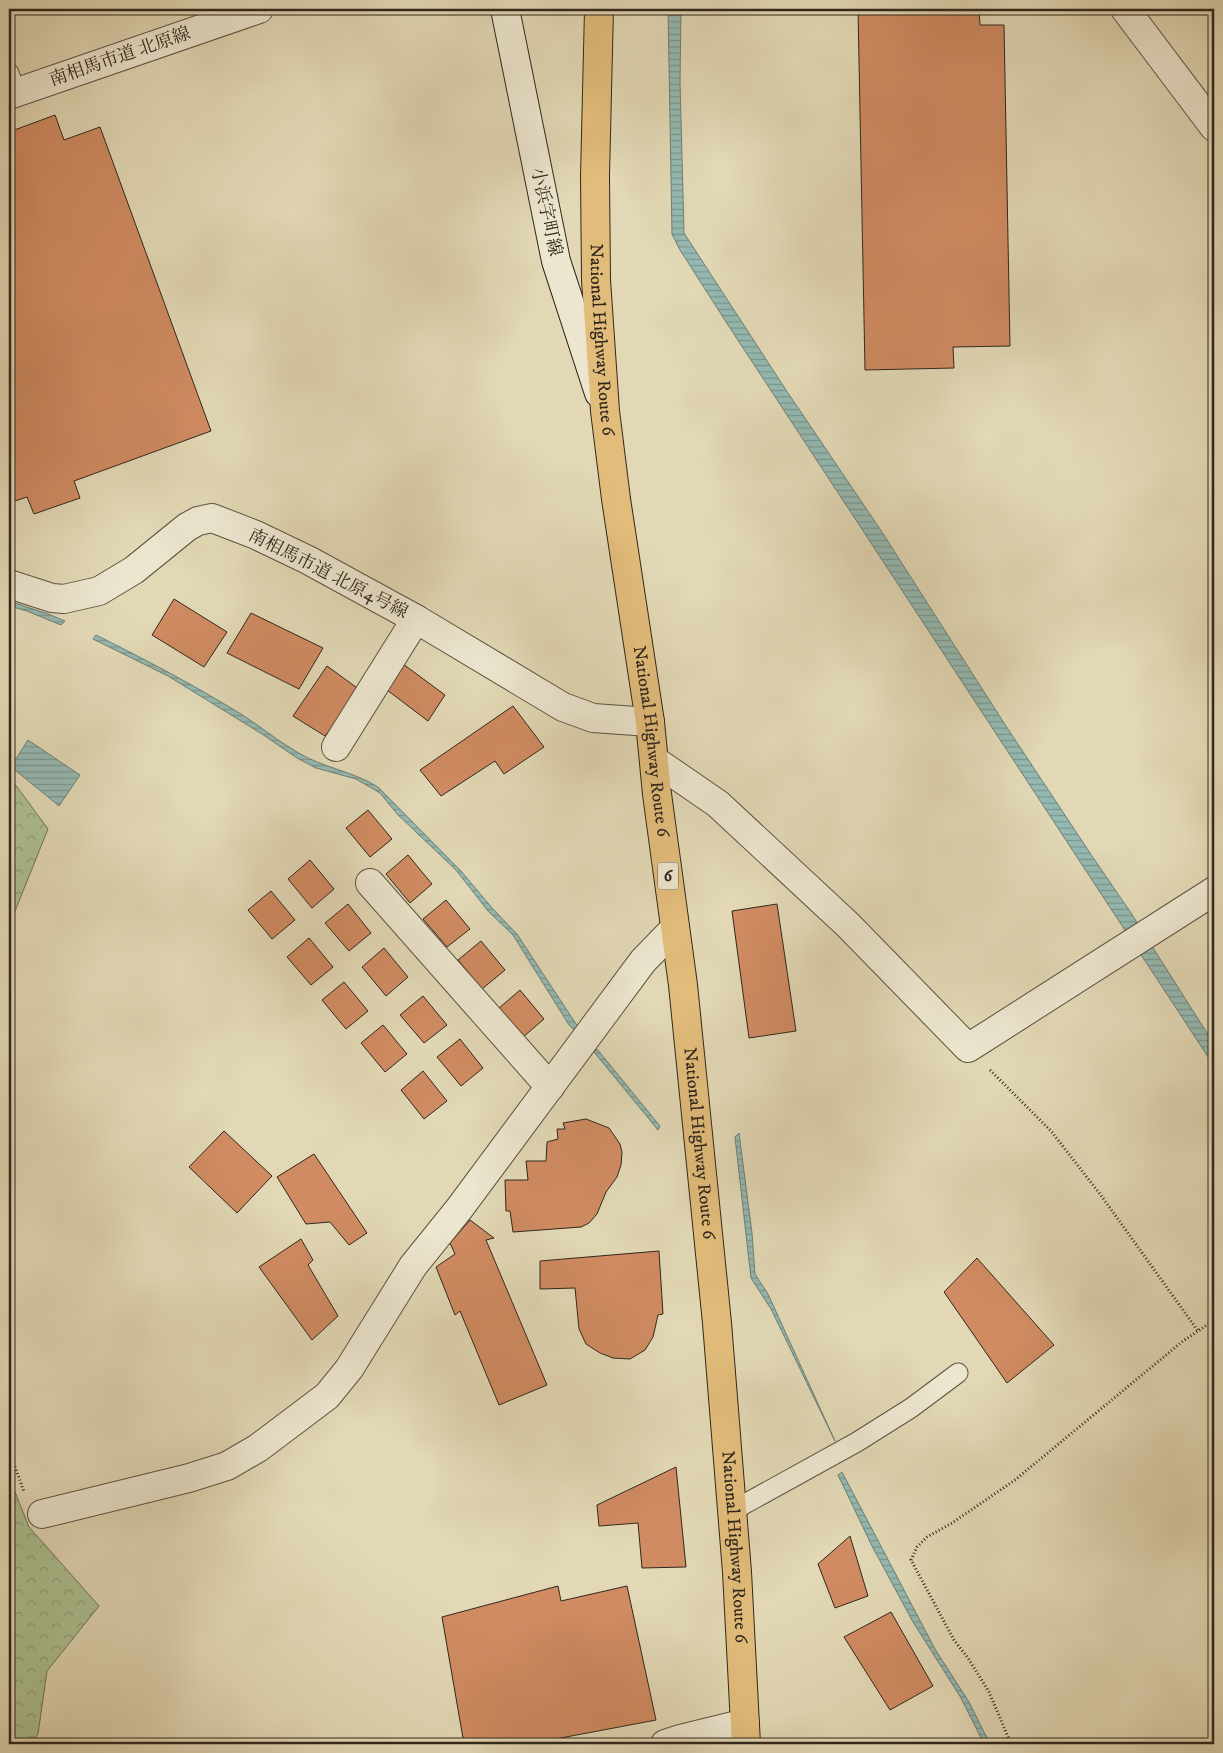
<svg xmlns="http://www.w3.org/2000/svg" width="1223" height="1753" viewBox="0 0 1223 1753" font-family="'IM FELL DW Pica','Noto Serif JP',serif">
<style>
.forest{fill:url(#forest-crowns);stroke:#6e7458}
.water{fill:url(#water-rules);stroke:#6d7f76}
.building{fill:#d08b62;stroke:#30271d}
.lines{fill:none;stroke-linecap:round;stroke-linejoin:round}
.service-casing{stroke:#5c5343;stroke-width:21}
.minor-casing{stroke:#5c5343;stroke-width:30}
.tertiary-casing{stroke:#5c5343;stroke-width:30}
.secondary-casing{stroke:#30271d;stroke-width:30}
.trunk-casing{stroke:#30271d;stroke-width:30}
.path{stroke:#30271d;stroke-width:3;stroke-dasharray:1 2.5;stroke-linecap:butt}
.service{stroke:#ece6cf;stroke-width:19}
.minor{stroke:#ece6cf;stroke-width:28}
.tertiary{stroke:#ece6cf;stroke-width:28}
.secondary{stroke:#ece6cf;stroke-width:28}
.trunk{stroke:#e1bc7a;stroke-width:28}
.labels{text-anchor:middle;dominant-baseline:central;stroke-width:4;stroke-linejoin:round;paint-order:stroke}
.shield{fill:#ece6cf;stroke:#686052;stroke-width:1}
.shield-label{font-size:16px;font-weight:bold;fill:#30271d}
.street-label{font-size:18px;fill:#30271d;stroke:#ece6cf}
</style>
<defs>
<pattern id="forest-crowns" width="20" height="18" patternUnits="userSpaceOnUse" patternTransform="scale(1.25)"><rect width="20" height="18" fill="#adc092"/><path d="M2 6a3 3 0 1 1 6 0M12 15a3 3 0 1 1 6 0" fill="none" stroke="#8d9c77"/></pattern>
<pattern id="water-rules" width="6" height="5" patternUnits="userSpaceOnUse" patternTransform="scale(1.25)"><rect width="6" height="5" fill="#95b9b1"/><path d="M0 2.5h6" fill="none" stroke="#7a968f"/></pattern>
</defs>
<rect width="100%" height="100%" fill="#e2d8b5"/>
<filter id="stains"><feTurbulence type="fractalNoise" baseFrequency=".004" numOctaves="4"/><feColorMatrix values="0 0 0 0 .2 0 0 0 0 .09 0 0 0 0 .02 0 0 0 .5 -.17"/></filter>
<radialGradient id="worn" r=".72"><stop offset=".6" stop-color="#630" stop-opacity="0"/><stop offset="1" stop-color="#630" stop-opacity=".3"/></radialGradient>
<g class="forest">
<path d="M 9,776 L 48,829 L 9,926 Z"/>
<path d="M 9,1477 L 29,1527 L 99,1606 L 47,1671 L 38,1734 L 30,1744 L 9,1744 Z"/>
</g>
<g class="water">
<path d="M 668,9 L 681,9 L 680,82 L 684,233 L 786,390 L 880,529 L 1004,723 L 1092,856 L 1131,913 L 1214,1044 L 1214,1066 L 728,325 L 680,250 L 672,234 Z"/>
<path d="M 9,601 L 48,614 L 65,621 L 61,625 L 27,611 L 9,606 Z"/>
<path d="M 96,635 C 146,660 194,685 241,714 C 260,726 278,741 297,752 C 323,768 353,771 378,787 L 461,871 L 493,909 L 517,934 L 578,1027 L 575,1031 L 569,1025 L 513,935 L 488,911 L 456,870 L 398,815 L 380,793 L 356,779 L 316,768 L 297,758 L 262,734 L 168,676 L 93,639 Z"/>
<path d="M 28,740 L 80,775 L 59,806 L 15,770 L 14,762 Z"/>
<path d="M 597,1049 L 660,1126 L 658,1130 L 594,1052 Z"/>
<path d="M 739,1133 L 752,1233 L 755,1274 L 768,1294 L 835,1441 L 771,1309 L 751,1278 L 735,1137 Z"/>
<path d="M 842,1472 L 935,1649 L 969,1702 L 990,1744 L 984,1744 L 961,1698 L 913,1622 L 872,1546 L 838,1475 Z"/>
</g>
<g class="building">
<path d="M 858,9 L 979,9 L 980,25 L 1004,25 L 1010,346 L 953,347 L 954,368 L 865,370 Z"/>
<path d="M 55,115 L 64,140 L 100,127 L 211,431 L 74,481 L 80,498 L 34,514 L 27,497 L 9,503 L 9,132 Z"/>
<path d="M 174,599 L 227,632 L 204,667 L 152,635 Z"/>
<path d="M 251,613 L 323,648 L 299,689 L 227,653 Z"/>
<path d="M 403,664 L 445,695 L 428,721 L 387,690 Z"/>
<path d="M 327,666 L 360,690 L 325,736 L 293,716 Z"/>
<path d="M 513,706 L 544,747 L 504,774 L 495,761 L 441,796 L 420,770 Z"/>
<path d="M 368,810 L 392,839 L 370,857 L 346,828 Z"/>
<path d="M 408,855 L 432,884 L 410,903 L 386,874 Z"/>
<path d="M 310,860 L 334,889 L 312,908 L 288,879 Z"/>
<path d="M 271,891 L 295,920 L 272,939 L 248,910 Z"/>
<path d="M 446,900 L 470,929 L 447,947 L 423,919 Z"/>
<path d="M 348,904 L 371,933 L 349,951 L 325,923 Z"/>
<path d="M 777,904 L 796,1031 L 749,1038 L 732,911 Z"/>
<path d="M 309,938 L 333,967 L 311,985 L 287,957 Z"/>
<path d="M 481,941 L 505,970 L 482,989 L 458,960 Z"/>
<path d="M 384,948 L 408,977 L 386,996 L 362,967 Z"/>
<path d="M 344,982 L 368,1011 L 346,1029 L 322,1000 Z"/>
<path d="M 520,990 L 544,1019 L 522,1038 L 498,1009 Z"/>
<path d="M 423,996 L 447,1025 L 424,1043 L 400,1015 Z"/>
<path d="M 383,1025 L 407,1054 L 385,1072 L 361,1043 Z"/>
<path d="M 460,1039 L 483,1068 L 461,1086 L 437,1057 Z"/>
<path d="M 423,1071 L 447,1101 L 424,1119 L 401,1090 Z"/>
<path d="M 586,1119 L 609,1128 L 620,1144 L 622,1152 L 621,1165 L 617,1177 L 606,1192 L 597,1214 L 589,1223 L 581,1227 L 513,1232 L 510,1211 L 506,1211 L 505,1180 L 528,1180 L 526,1161 L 546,1161 L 547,1142 L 558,1139 L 557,1129 L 565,1129 L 563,1123 Z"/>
<path d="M 224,1131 L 272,1176 L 237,1213 L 189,1167 Z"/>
<path d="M 314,1154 L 367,1233 L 349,1245 L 330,1222 L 306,1224 L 277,1177 Z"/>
<path d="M 470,1220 L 494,1238 L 486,1240 L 547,1385 L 499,1405 L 460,1311 L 455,1315 L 436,1267 L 455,1254 L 450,1243 Z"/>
<path d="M 301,1239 L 313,1260 L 308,1265 L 338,1316 L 312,1340 L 259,1267 Z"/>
<path d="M 659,1251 L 663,1314 L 658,1315 L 653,1337 L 645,1350 L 630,1359 L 613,1358 L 600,1353 L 586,1344 L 579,1329 L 575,1288 L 540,1289 L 540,1261 Z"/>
<path d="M 977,1258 L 1054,1345 L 1007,1383 L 944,1292 Z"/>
<path d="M 676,1467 L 686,1567 L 642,1568 L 638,1523 L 599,1526 L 597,1505 Z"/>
<path d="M 850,1536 L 868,1596 L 835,1608 L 818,1564 Z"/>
<path d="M 558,1586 L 561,1601 L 627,1586 L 656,1720 L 529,1744 L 464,1744 L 442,1617 Z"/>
<path d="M 891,1612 L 933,1686 L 890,1710 L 844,1637 Z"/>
</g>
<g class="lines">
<defs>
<g id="service">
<path d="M 9,73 L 16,93"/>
<path d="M 732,1511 L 857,1442 L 911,1408 L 958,1373"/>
</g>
<g id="minor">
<path d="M 9,95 L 259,9"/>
<path d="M 9,584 L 52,598 L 64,599 L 99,591 L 134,570 L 187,527 L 198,521 L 212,518 L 256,535 L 308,560 L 416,619 L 563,707 L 593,718 L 650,722"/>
<path d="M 336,747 L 416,619"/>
<path d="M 654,760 L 718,804 L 848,925 L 968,1048 L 1214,891"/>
<path d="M 370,883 L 550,1087"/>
<path d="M 42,1514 L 189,1478 L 227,1466 L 258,1448 L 327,1396 L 349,1369 L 413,1266 L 459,1209 L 643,961 L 675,928"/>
<path d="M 665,1744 L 680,1739 L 745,1723"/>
</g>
<path id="tertiary" d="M 1125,9 L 1214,127"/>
<path id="secondary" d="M 505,9 L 556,261 L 599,393"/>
<g id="trunk">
<path id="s1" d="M 599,9 L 595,176 L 596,280 L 605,411 L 616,499 L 650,722 L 657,794 L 683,985 L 717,1323 L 737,1572 L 746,1744"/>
</g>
</defs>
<use href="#service" class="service-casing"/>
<use href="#minor" class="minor-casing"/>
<use href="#tertiary" class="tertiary-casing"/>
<use href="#secondary" class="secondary-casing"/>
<use href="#trunk" class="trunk-casing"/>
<g class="path">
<path d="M 990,1070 L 1051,1131 L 1100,1194 L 1198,1331 L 1214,1320"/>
<path d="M 9,1450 L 24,1492"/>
<path d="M 1011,1744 L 989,1692 L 968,1658 L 954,1640 L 911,1560 L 917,1547 L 927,1537 L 952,1523 L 1015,1480 L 1183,1341 L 1198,1331"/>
</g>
<use href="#service" class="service"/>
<use href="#minor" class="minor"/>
<use href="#tertiary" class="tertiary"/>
<use href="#secondary" class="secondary"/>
<use href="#trunk" class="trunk"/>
</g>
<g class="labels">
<rect class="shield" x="658" y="862.5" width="20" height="27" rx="4"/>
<g class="shield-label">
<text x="668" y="876">6</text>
</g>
<g class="street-label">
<text transform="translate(120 57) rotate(-19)">南相馬市道 北原線</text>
<text transform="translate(546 212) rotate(78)">小浜字町線</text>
<text stroke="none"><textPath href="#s1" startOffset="331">National Highway Route 6</textPath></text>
<text transform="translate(328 574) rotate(27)">南相馬市道 北原4号線</text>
<text stroke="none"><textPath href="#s1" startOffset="736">National Highway Route 6</textPath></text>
<text stroke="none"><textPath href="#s1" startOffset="1141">National Highway Route 6</textPath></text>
<text stroke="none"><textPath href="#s1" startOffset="1546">National Highway Route 6</textPath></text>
</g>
</g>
<rect width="1223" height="1753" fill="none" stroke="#e2d8b5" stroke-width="30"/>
<rect x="10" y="10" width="1203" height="1733" fill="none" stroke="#30271d" stroke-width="2.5"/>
<rect x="15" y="15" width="1193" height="1723" fill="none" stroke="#30271d"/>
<rect width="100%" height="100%" filter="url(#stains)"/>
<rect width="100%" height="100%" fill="url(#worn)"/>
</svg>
